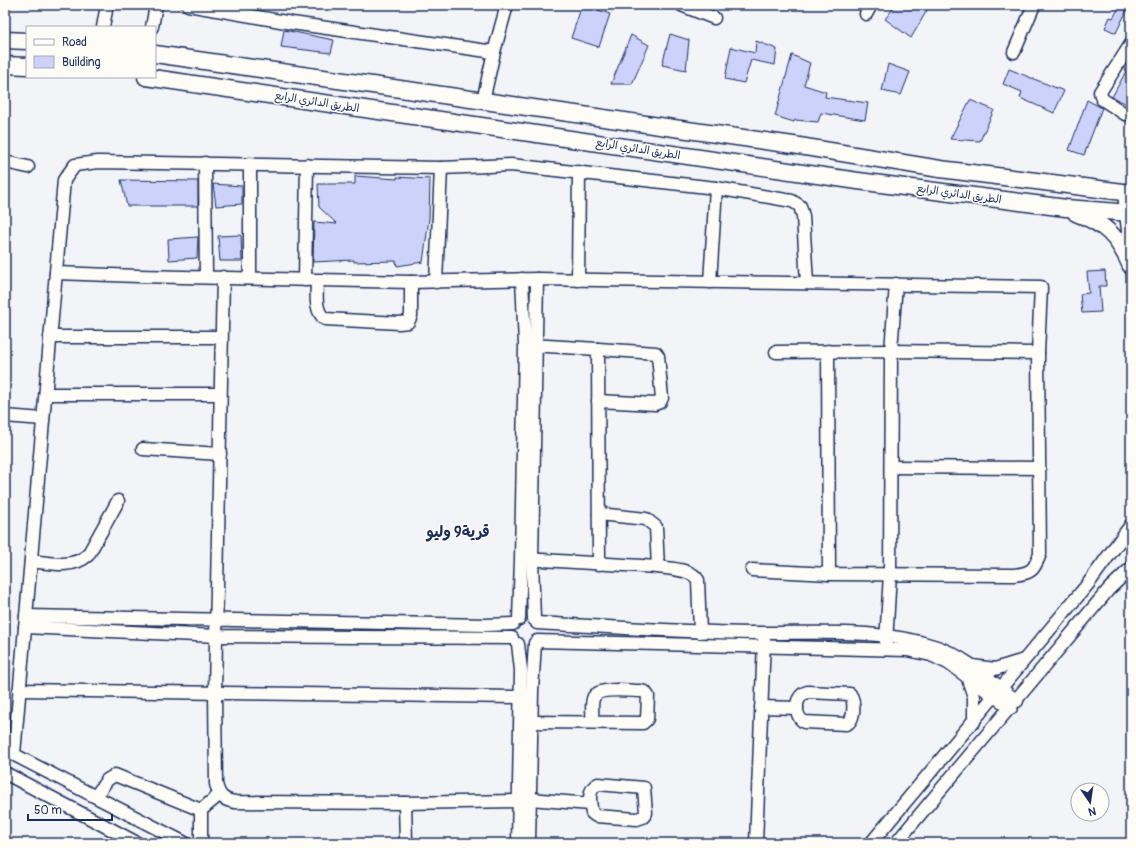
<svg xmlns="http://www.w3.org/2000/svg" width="1136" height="848" viewBox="0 0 1136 848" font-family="Pangolin,'Playpen Sans Arabic',sans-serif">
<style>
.building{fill:#ccd2fa;stroke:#1b2f5e}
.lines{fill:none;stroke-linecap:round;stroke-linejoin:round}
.minor-casing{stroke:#1b2f5e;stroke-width:15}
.major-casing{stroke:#1b2f5e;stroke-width:19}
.minor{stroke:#fdfcf7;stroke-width:12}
.major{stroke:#fdfcf7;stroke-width:16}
.labels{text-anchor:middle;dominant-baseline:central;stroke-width:3;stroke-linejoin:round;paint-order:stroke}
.street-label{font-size:11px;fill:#1b2f5e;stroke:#fdfcf7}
.district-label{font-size:15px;font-weight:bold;fill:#1b2f5e;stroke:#fdfcf7}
</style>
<rect width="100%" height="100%" fill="#f3f4f8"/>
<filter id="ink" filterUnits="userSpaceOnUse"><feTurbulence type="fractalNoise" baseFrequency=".025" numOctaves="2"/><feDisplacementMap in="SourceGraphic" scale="8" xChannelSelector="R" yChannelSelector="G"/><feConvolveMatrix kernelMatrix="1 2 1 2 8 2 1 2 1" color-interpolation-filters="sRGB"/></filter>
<g filter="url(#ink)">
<g class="building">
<path d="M 582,5 L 610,14 L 599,47 L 571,38 Z"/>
<path d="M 896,5 L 930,5 L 911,38 L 885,19 Z"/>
<path d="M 1120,6 L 1127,10 L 1116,33 L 1105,28 L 1110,17 L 1113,18 Z"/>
<path d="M 284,30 L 334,40 L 331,53 L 281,47 Z"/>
<path d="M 670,34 L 689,40 L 686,70 L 662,65 Z"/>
<path d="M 631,35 L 649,45 L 632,84 L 611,84 Z"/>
<path d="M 756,41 L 777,49 L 775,65 L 751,60 L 744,83 L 725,79 L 731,47 L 755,53 Z"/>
<path d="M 792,55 L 810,63 L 804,85 L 826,92 L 825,97 L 868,103 L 865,120 L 821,113 L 818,122 L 795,120 L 794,122 L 775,116 Z"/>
<path d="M 1131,62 L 1131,106 L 1112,97 Z"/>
<path d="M 888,64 L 910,72 L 901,95 L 882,91 Z"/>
<path d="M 1009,69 L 1064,91 L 1054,113 L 1020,98 L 1022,92 L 1003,84 Z"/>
<path d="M 970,100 L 994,110 L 980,141 L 950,139 Z"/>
<path d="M 1087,100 L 1102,108 L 1084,155 L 1069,150 Z"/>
<path d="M 355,176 L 397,179 L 397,177 L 430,179 L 429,219 L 423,262 L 397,266 L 396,261 L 354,262 L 354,260 L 313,262 L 314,222 L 337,224 L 319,207 L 318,184 L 355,184 Z"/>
<path d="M 121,180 L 198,181 L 198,206 L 127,206 Z"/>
<path d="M 213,184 L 242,186 L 242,204 L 216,206 Z"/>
<path d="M 241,235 L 242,261 L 220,261 L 218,236 Z"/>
<path d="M 198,237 L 197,258 L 169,260 L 168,239 Z"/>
<path d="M 1105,271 L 1106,286 L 1099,286 L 1101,312 L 1082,313 L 1080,294 L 1089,293 L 1087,272 Z"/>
</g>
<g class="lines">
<defs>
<g id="minor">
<path d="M 188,5 L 292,23 L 494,52"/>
<path d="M 681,5 L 714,18"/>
<path d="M 866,14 L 871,5"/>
<path d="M 103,27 L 107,5"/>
<path d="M 152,27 L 156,5"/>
<path d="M 1014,52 L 1034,5"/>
<path d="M 483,101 L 494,52 L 507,5"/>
<path d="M 1125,114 L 1102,99 L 1100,92 L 1131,44"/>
<path d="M 5,162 L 28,167"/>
<path d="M 205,163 L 206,277"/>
<path d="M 1124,192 L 1131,261"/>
<path d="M 56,273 L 138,276 L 411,282 L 537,279 L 1041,287 L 1038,353 L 1040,554 C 1034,570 1032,573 1014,575 L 829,574 L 752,570"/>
<path d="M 223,277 L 215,692 L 216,784 C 219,796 223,800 235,802 L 405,803 L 518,801"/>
<path d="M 250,278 L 250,164"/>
<path d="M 305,280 L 307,165"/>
<path d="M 578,280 L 579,172"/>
<path d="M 317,281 C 317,293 314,311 325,319 L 399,323 L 408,322 L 411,316 L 411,282"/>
<path d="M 436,282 L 441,168"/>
<path d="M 710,282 L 716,188"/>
<path d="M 50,337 L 221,337"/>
<path d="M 530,345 L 598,349 L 599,564"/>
<path d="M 598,349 L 656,353 L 658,356 L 662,398 L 660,402 L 655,404 L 598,401"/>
<path d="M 828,351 L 829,574"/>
<path d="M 776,352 L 891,351 L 1038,353"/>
<path d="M 46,394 L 220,394"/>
<path d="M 5,416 L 43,419"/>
<path d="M 143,449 L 220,454"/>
<path d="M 892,467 L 1039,468"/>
<path d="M 525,559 L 658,567 L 656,527 L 646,519 L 599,514"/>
<path d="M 31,561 C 51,563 72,569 88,555 L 118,501"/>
<path d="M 658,567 C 670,569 692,569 698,580 L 700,632"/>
<path d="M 26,616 L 486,625 L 513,624"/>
<path d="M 519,619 L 521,559 L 525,345 L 522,279"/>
<path d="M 534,619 L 532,560 L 537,279"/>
<path d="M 537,623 C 609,627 681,632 753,633 C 813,634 878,627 937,647 C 966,657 992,682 1017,701"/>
<path d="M 25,627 L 217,636 L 512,638"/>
<path d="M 537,641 L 907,650 L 931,655 L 948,663 L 1011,708"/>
<path d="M 886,643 L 890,573 L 891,351 L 896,284"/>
<path d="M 972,666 L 995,669 L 1024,660"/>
<path d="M 967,676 L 974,697 L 974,722"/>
<path d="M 19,690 L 519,697"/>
<path d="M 808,692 L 850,694 C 855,701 855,721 846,724 L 804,722 C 793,715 795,694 808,692 Z"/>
<path d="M 761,707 L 797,708"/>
<path d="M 531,722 L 643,723 L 647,719 L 648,696 L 645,692 L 641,691 C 630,691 596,686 593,699 C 591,705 593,714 592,721"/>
<path d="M 5,750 L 185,843"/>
<path d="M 14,754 L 64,180 L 75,165 L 98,162 L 441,168 L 511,165 L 716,188 L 792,201 L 800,206 L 803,216 L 807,283"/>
<path d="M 5,773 L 137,843"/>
<path d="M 598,784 L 644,788 L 646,813 L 643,817 L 637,819 L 596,816 L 592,813 C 590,803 587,789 598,784 Z"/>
<path d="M 96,796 L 107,780 L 115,775 L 201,810"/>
<path d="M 530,799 L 590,804"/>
<path d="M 405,803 L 406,843"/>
<path d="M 201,810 L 201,843"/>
<path d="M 201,810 L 219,795"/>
<path d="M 518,843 L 521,670 L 518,644"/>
<path d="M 529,843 L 532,691 L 535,643"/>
<path d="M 756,843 L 764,640"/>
<path d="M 871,843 L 1088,584 L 1131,525"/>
<path d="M 896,843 L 1109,589 L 1131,568"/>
</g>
<g id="major">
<path d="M 5,40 L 27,41"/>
<path d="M 155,54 L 793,145 L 940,169 L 1131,193"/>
<path d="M 5,65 L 27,66"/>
<path d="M 146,77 L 858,181 L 1066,208 L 1131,213"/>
<path d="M 1076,213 C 1106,224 1118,237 1131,266"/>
</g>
</defs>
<use href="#minor" class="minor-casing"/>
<use href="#major" class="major-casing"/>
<use href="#minor" class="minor"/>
<use href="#major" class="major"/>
</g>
</g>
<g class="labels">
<g class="street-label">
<text transform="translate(317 102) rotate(9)">الطريق الدائري الرابع</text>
<text transform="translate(638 149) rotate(9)">الطريق الدائري الرابع</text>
<text transform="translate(959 194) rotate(8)">الطريق الدائري الرابع</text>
</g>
<g class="district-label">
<text x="458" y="532">قرية9 وليو</text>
</g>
</g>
<rect width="1136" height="848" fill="none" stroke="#fdfcf7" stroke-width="20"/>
<rect x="10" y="10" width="1116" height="828" fill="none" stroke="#1b2f5e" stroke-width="1.5" filter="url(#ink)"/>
<rect x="26" y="26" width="130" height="52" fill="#fdfcf7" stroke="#a3aaba"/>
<rect x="34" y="39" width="20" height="6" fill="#fdfcf7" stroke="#a3aaba"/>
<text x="62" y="46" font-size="12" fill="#1b2f5e">Road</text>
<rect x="34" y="56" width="20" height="12" fill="#ccd2fa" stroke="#a3aaba"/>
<text x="62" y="66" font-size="12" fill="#1b2f5e">Building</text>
<g transform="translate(1090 802) rotate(167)"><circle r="19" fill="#fdfcf7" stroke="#a3aaba"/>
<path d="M0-3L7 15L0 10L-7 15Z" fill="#1b2f5e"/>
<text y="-6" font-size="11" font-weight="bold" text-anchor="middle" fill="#1b2f5e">N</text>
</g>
<path d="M28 814v6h84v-6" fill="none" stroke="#1b2f5e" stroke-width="2"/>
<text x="34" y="814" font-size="12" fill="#1b2f5e" stroke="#fdfcf7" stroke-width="3" paint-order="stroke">50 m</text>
</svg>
